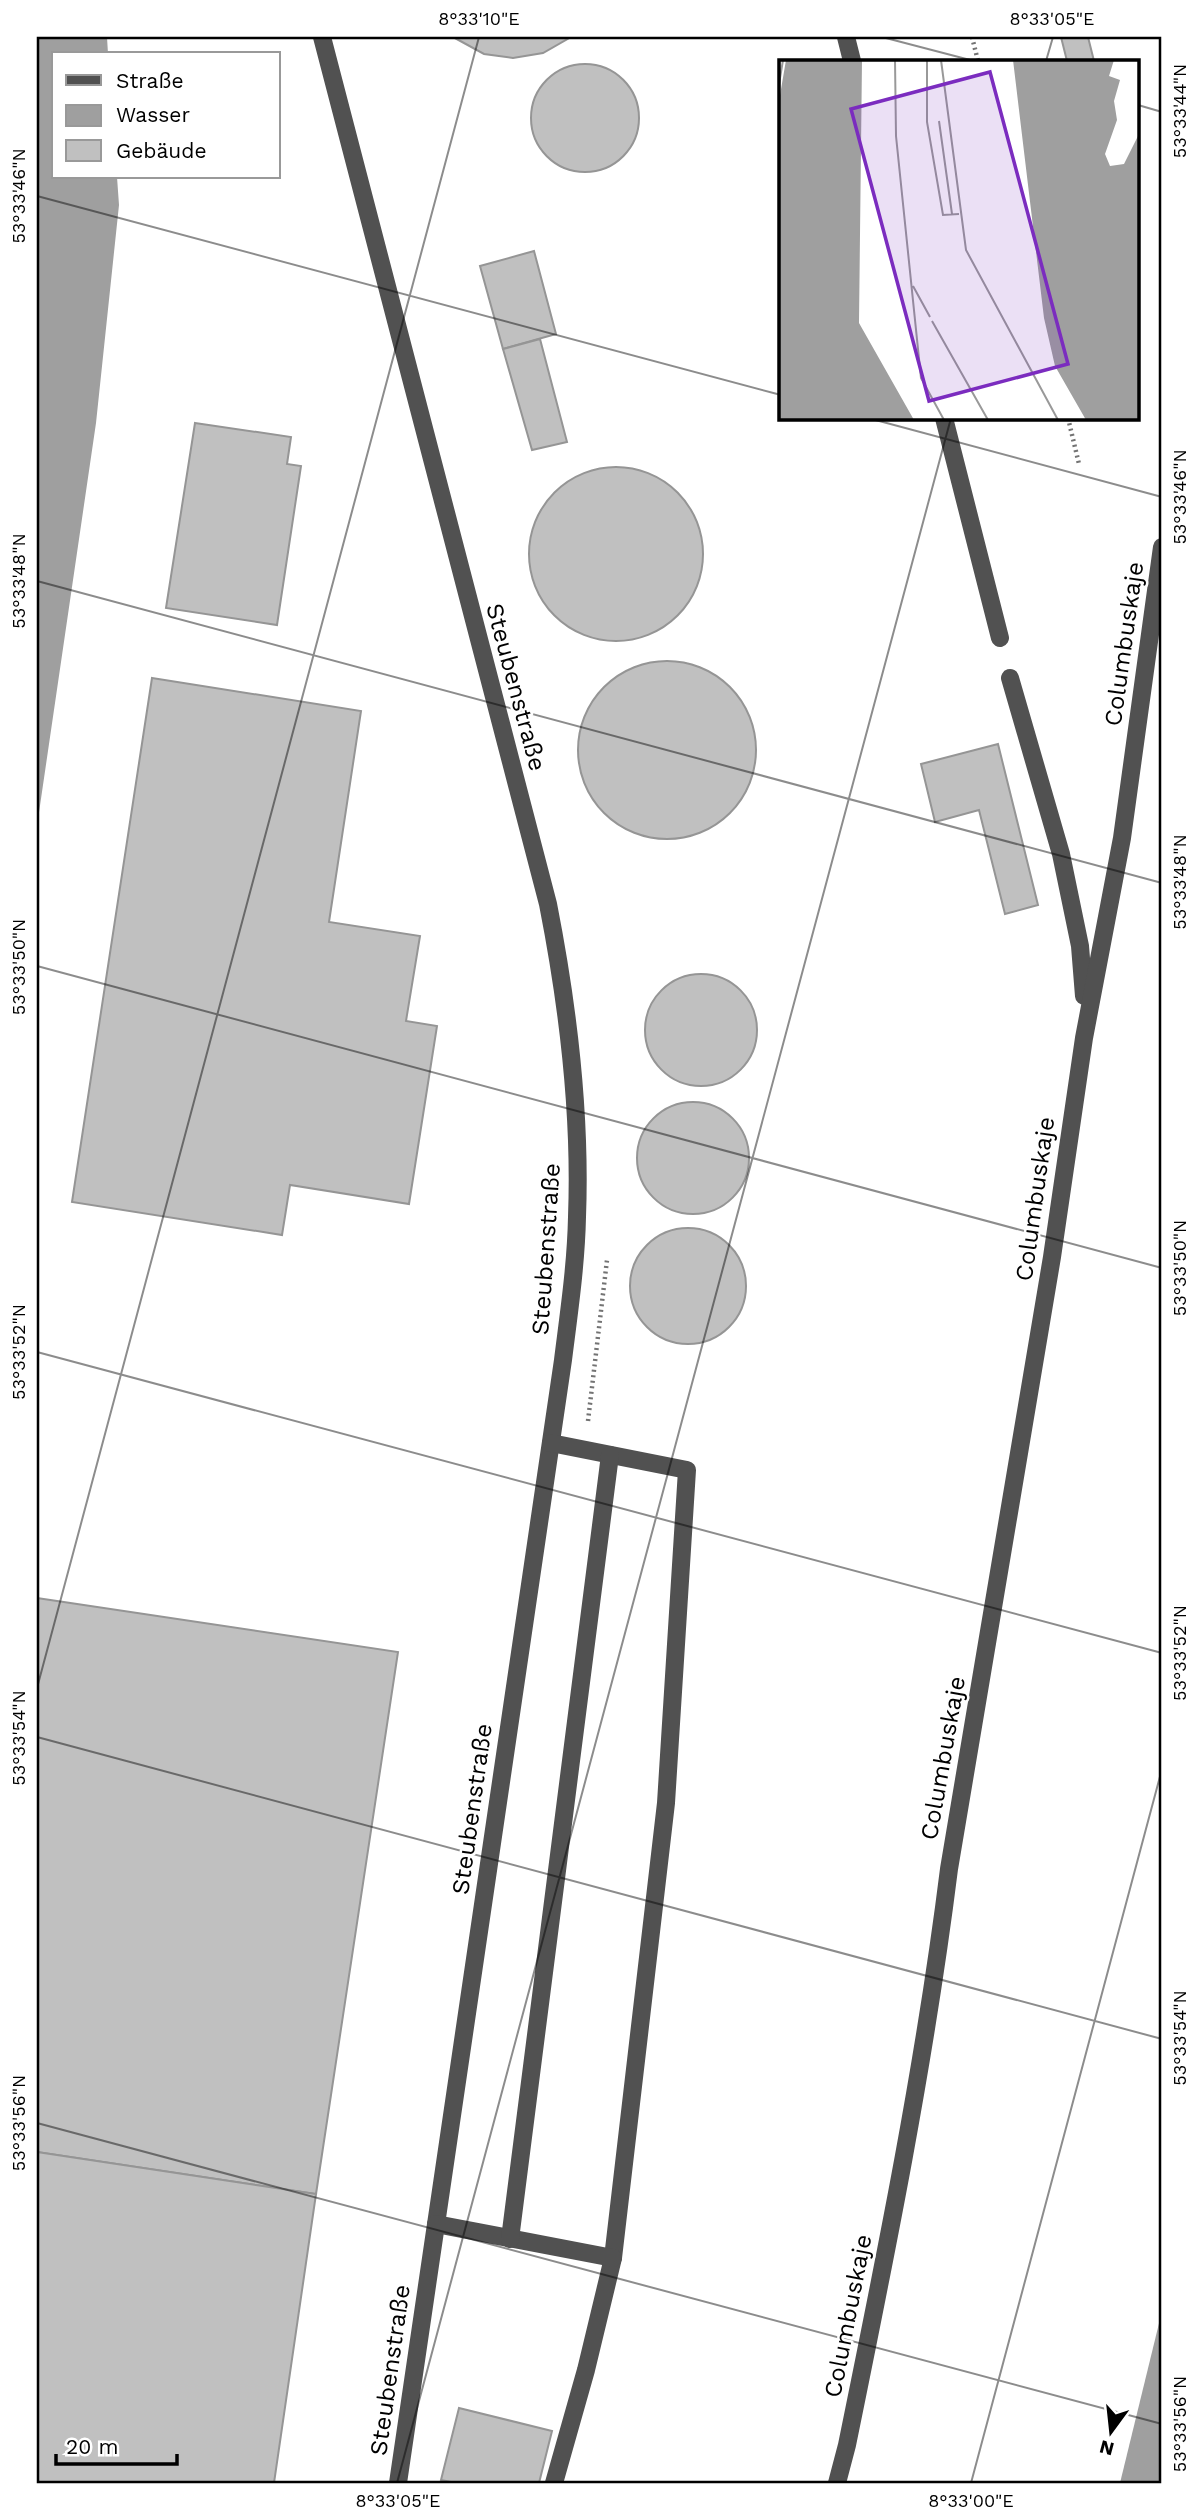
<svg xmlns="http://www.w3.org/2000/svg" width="1199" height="2520" viewBox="0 0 1199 2520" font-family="'Work Sans',sans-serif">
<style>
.water{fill:#9f9f9f}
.building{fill:#c0c0c0;stroke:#959595;stroke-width:2}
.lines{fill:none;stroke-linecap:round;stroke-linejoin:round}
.path{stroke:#737373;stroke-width:4.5;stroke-dasharray:2 3.5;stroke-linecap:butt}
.minor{stroke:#515151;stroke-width:18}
.ticks{fill:none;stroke:#000;stroke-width:2;stroke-opacity:0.45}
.labels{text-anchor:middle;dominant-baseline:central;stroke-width:5;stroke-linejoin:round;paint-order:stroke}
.street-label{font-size:24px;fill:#000;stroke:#fff}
.inset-road{fill:none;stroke:#999;stroke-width:2}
.view{fill:#7b2cbf;fill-opacity:0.15;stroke:#7b2cbf;stroke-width:3.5}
.inset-edge{fill:none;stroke:#000;stroke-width:3.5}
.neatline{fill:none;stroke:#000;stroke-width:2.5}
.ticks-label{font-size:18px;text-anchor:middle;fill:#000}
</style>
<rect width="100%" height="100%" fill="#fff"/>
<g class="water">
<path d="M 37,37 L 107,37 L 108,54 L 54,54 L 54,177 L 117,177 L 119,205 L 96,423 L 37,826 Z"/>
<path d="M 1162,2311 L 1162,2483 L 1120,2483 Z"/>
</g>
<g class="building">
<path d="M 453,37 L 571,37 L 543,53 L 513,58 L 484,54 Z"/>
<path d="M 1061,37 L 1088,37 L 1094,61 L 1067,61 Z"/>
<circle cx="585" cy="118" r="54"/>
<path d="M 534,251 L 556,334 L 503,349 L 480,266 Z"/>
<path d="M 540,339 L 567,442 L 532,450 L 503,349 Z"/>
<path d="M 195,423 L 291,437 L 287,464 L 301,466 L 277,625 L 166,608 Z"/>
<circle cx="616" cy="554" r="87"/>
<circle cx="667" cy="750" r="89"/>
<path d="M 152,678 L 361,711 L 329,922 L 420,936 L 406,1021 L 437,1026 L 409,1204 L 290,1185 L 282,1235 L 72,1202 Z"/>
<path d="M 998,744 L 1038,905 L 1005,914 L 979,810 L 935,822 L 921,764 Z"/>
<circle cx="701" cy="1030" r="56"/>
<circle cx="693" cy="1158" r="56"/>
<circle cx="688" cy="1286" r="58"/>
<path d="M 37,1598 L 398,1652 L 316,2194 L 37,2152 Z"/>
<path d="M 37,2152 L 316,2194 L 274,2483 L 37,2483 Z"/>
<path d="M 459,2408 L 552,2431 L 539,2483 L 456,2483 L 441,2480 Z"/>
</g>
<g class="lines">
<g class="path">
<path d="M 972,37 L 978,61"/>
<path d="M 1068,418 L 1079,464"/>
<path d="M 588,1421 L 607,1260"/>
</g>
<g class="minor">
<path d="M 322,37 L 548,904 C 568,1006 581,1112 577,1217 C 576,1265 569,1312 563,1360 L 398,2483"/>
<path d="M 846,37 L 852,61"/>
<path d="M 944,418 L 1000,638"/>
<path d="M 1010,678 L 1061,854 L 1080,946 L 1084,996"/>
<path d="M 551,1443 L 687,1470 L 666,1803 L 613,2258 L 586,2370 L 554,2483"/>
<path d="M 436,2224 L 613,2258"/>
<path d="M 510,2239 L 610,1455"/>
<path d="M 837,2483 L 847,2445 C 886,2254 925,2062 949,1869 L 1052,1257 L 1084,1038 L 1122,838 L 1162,547"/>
</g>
</g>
<path class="ticks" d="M 882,37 L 974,61M 1046,61 L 1053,37M 1138,105 L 1162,112M 37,196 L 781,395M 868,418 L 1162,497M 37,581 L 1162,883M 37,966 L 1162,1268M 37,1352 L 1162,1653M 37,1688 L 479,37M 37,1737 L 1162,2039M 37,2123 L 1162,2424M 397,2483 L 951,418M 971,2483 L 1162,1769"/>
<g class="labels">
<g class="street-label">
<text transform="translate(1124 644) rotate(-82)">Columbuskaje</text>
<text transform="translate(516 687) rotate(75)">Steubenstraße</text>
<text transform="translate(1035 1199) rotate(-82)">Columbuskaje</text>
<text transform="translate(546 1249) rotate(-86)">Steubenstraße</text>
<text transform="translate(943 1758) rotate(-80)">Columbuskaje</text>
<text transform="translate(472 1809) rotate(-82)">Steubenstraße</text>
<text transform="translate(848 2316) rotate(-79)">Columbuskaje</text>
<text transform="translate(390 2370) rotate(-82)">Steubenstraße</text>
</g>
</g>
<g transform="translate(779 60)">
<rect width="360" height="360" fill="#fff"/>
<path d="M 7,0 L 83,0 L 80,263 L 135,360 L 0,360 L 0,41 ZM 234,0 L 335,0 L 330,16 L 341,20 L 335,41 L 338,60 L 326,94 L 331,106 L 345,104 L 360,74 L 360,360 L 307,360 L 276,306 L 265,258 Z" fill="#9f9f9f"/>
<path class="inset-road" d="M 116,0 L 117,76 L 142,318 L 165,360M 148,0 L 148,62 L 164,155 L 180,154M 162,0 L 187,190 L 279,360M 0,24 L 4,0M 160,61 L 173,154M 134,226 L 151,257M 153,261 L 209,360"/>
<path class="view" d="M 211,12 L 289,304 L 150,341 L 72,49 Z"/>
<rect width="360" height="360" class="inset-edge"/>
</g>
<rect width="1199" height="2520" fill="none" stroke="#ffffff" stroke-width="77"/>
<rect x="52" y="52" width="228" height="126" fill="#ffffff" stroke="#999999" stroke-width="2"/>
<rect x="66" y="75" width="35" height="10" fill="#515151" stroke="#999999" stroke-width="2"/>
<text x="116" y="88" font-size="21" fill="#000000">Straße</text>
<rect x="66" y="105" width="35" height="21" fill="#9f9f9f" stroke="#999999" stroke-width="2"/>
<text x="116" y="122" font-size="21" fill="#000000">Wasser</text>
<rect x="66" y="140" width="35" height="21" fill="#c0c0c0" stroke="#999999" stroke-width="2"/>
<text x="116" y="158" font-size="21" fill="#000000">Gebäude</text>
<g transform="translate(1111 2432) rotate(195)" stroke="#ffffff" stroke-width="5" paint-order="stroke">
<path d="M0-5L12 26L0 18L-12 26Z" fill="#000000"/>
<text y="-10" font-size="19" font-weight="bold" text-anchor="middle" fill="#000000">N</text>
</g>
<path d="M56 2454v10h121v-10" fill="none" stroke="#000000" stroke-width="3.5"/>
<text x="66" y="2454" font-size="21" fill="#000000" stroke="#ffffff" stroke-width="5" paint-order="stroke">20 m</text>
<rect x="38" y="38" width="1122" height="2444" class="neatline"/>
<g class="ticks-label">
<text x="479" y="25">8°33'10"E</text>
<text x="1052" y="25">8°33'05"E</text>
<text transform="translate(1180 111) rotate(-90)" y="6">53°33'44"N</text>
<text transform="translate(19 196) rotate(-90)" y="6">53°33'46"N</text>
<text transform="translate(1180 497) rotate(-90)" y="6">53°33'46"N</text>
<text transform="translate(19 581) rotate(-90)" y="6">53°33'48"N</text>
<text transform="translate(1180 882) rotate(-90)" y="6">53°33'48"N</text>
<text transform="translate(19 967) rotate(-90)" y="6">53°33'50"N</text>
<text transform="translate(1180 1268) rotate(-90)" y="6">53°33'50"N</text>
<text transform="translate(19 1352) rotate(-90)" y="6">53°33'52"N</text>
<text transform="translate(1180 1653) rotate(-90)" y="6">53°33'52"N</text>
<text transform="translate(19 1738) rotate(-90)" y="6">53°33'54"N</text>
<text transform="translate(1180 2038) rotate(-90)" y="6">53°33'54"N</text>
<text transform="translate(19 2123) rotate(-90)" y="6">53°33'56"N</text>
<text transform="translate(1180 2424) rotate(-90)" y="6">53°33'56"N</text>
<text x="398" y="2507">8°33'05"E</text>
<text x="971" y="2507">8°33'00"E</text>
</g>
</svg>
